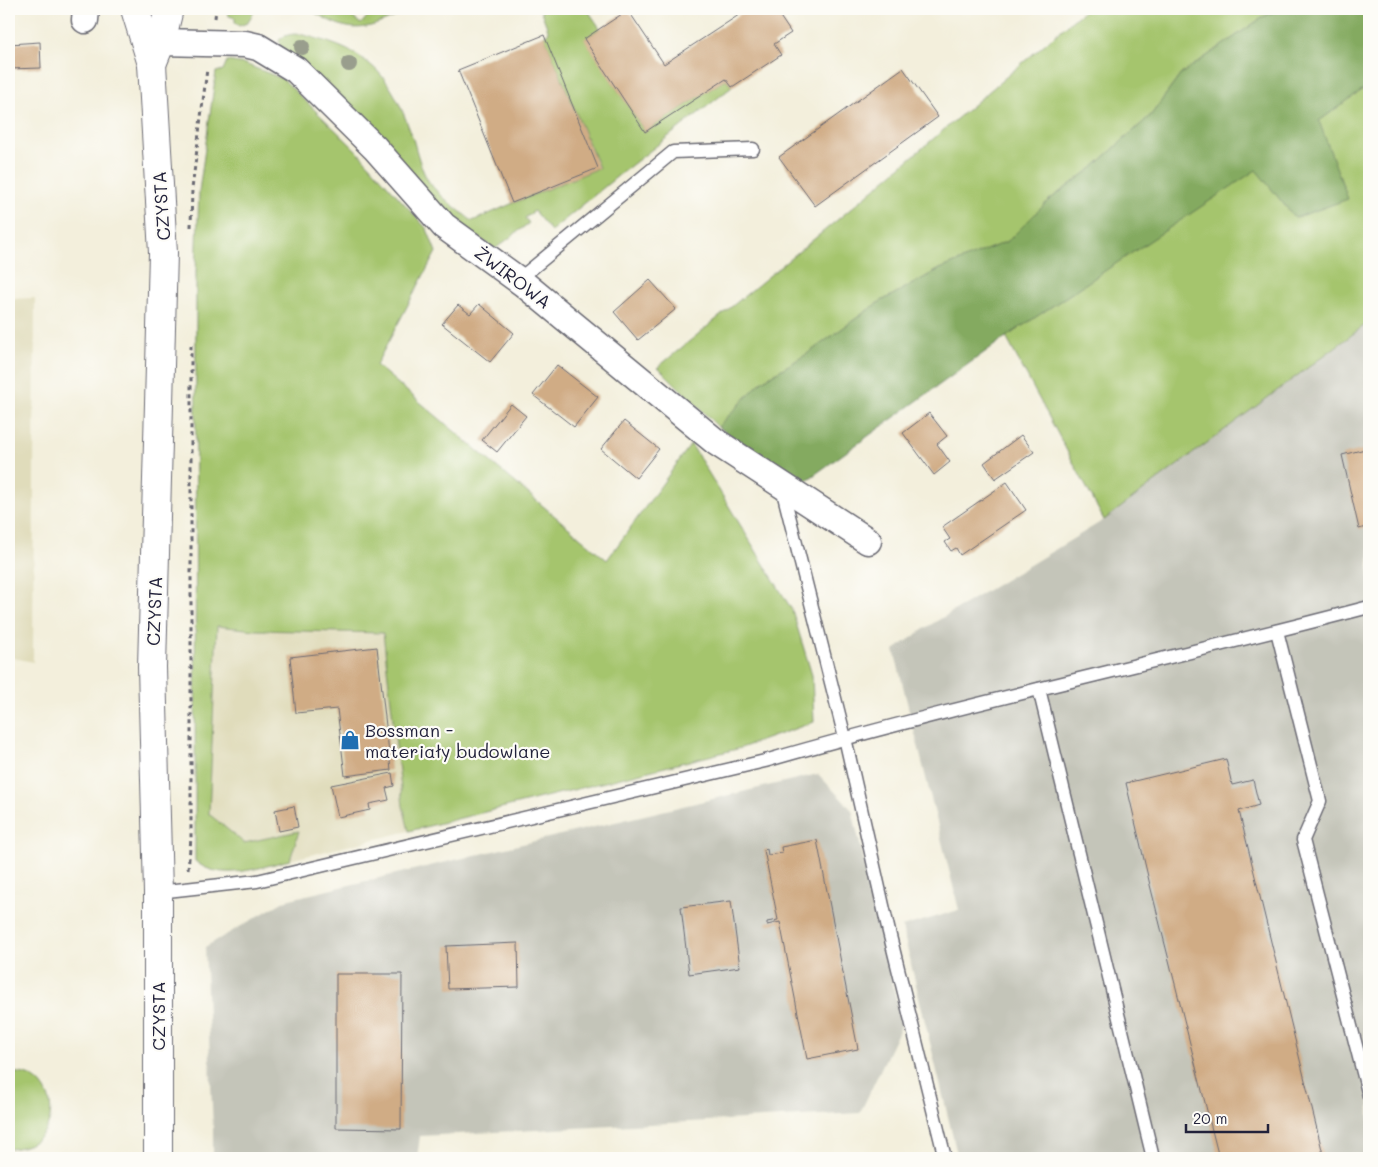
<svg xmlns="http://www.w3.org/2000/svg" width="1378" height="1167" viewBox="0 0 1378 1167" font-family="Mali,sans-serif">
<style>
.built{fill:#e0dcbb}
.industrial{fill:#c4c5b9}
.green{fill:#a5c56d;stroke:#647454}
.forest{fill:#84aa60;stroke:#53664e}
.building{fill:#d0ac85}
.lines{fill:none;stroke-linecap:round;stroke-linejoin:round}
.service-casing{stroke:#6b6a73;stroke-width:15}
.minor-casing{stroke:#6b6a73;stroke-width:29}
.secondary-casing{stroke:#6b6a73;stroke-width:30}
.path{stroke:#6b6a73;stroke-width:3;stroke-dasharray:4 4;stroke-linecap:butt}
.service{stroke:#fff;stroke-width:12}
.minor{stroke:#fff;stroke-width:26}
.secondary{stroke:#fff;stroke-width:28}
.tree{fill:#999e8d}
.labels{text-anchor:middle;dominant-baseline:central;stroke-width:4.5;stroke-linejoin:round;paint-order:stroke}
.street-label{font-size:18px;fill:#22223b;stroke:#fdfcf7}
.poi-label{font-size:18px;fill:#22223b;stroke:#fdfcf7;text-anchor:start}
</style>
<rect width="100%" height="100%" fill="#fdfcf7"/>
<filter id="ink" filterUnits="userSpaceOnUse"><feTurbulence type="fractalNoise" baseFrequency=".02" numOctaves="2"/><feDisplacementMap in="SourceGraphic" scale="10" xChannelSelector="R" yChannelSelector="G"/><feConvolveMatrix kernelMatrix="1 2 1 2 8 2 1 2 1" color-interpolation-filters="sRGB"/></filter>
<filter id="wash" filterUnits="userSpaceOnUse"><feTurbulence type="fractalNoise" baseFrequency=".0096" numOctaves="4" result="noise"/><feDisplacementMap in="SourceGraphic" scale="20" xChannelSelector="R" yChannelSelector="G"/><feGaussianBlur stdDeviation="1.12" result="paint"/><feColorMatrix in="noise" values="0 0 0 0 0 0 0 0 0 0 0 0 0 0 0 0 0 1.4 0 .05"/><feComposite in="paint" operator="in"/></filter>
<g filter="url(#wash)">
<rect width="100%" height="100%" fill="#f3efdc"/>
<g class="built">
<path d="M 35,298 L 33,662 L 9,657 L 9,299 Z"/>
<path d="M 217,626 L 256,630 L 384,633 L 403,806 L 409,831 L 290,860 L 299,831 L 244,844 L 209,814 Z"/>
</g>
<g class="industrial">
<path d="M 1369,322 L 1369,1158 L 958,1158 L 902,927 L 959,910 L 894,650 L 927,627 L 1104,520 Z"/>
<path d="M 818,774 L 852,810 L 902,1024 L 860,1113 L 420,1136 L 417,1158 L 213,1158 L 213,1128 L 205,947 L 286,900 Z"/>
</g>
<g class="green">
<path d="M 226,9 L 256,9 L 247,23 L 239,26 L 235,23 L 235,18 L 229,16 Z"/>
<path d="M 309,9 L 339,9 L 342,11 L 343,9 L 350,9 L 347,13 L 361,24 L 371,12 C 380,22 391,17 402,14 C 375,25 359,35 330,21 C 323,17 316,14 309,9 Z"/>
<path d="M 540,9 L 587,9 L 600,28 L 585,39 L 645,132 L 726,79 L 732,87 L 619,175 L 551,231 L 534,211 L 525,218 L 529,223 L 495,249 L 449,217 L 280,46 L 279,40 C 290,30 305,35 318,39 C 378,56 394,84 413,139 C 417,152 421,170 429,182 C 440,197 458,209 472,221 L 475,220 L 511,204 L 599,168 L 544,36 L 549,32 Z"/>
<path d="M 1086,9 L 1280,9 L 1263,17 L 1181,74 L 1151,115 L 1091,169 L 1049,200 L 1008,241 L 940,269 L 876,304 L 807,354 L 762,381 L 718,427 L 658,367 L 847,212 Z"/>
<path d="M 227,61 L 245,64 L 283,79 L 357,151 L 427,229 L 436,252 L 376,365 L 607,560 L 691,444 L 792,610 L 812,675 L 814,722 L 741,748 L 409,831 L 403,806 L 383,633 L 256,630 L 217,626 L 209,814 L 244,843 L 299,831 L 290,860 C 261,867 220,883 195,861 L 196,271 L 199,191 L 216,72 L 223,70 Z"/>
<path d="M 1369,85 L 1369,322 L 1104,520 L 1006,337 L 1256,169 L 1295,218 L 1319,121 Z"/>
<path d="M 9,1073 C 59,1067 70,1146 9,1149 Z"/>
</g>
<path class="forest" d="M 1280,9 L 1369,9 L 1369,85 L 1319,121 L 1348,199 L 1295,218 L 1256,170 L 1006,337 L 803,483 L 718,427 L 762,381 L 807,354 L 876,304 L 940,269 L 1008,241 L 1049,200 L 1091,169 L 1151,115 L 1181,74 L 1263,17 Z"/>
<g id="blocks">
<g class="building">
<path d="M 748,9 L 775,9 L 791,33 L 774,44 L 781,55 L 732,87 L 726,79 L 645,132 L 584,39 L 628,10 L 664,64 Z"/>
<path d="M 544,35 L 598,168 L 512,203 L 458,70 Z"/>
<path d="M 40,42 L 41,68 L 9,69 L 9,44 Z"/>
<path d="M 903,68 L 938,117 L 815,206 L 779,157 Z"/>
<path d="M 650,280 L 676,309 L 638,340 L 614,312 Z"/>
<path d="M 479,304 L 514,333 L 490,362 L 442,324 L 458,305 L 470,314 Z"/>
<path d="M 557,365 L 598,397 L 574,427 L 533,395 Z"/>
<path d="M 511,404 L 526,416 L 497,452 L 482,440 Z"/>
<path d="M 929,413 L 947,436 L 937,444 L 950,462 L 934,475 L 903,433 Z"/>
<path d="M 624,421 L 659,449 L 636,478 L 601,449 Z"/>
<path d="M 1021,435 L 1034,452 L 995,479 L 984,463 Z"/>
<path d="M 1369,448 L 1369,526 L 1359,529 L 1342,455 Z"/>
<path d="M 1007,482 L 1026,510 L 960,555 L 956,548 L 951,551 L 945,542 L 950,539 L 942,527 Z"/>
<path d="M 377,647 L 391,770 L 345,776 L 337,709 L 296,713 L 290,657 Z"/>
<path d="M 1226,759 L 1232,785 L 1253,780 L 1259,805 L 1239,811 L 1324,1158 L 1219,1158 L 1150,885 L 1126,783 Z"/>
<path d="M 392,773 L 394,786 L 386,788 L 389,800 L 369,804 L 370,810 L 338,817 L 331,785 Z"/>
<path d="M 294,806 L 298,827 L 279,831 L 275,810 Z"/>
<path d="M 817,840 L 858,1049 L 807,1059 L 780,922 L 767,925 L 767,922 L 778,920 L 764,850 L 767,849 L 768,855 L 782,853 L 781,847 Z"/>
<path d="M 731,901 L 740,967 L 689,974 L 681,907 Z"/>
<path d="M 518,943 L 519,987 L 448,989 L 446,946 Z"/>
<path d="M 336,974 L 402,974 L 401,1129 L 336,1128 Z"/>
</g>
</g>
</g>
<g filter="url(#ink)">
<use href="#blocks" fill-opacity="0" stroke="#6b6a73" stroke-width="1"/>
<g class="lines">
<defs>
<g id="service">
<path d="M 518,280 L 673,152 L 753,149"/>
<path d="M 782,488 L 845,738 L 889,932 L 945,1158"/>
<path d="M 1277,631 L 1320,801 L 1303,840 L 1369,1096"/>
<path d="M 1039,689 L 1153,1158"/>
<path d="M 158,892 L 257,881 L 765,761 C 965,703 1168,660 1369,607"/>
</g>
<g id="minor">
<path d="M 85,20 L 86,9"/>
<path d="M 161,42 L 245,44 L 258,47 L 296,70 L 375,148 L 444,226 L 524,284 L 716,442 L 868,541"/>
</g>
<g id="secondary">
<path d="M 135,9 L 152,64 L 163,253 L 152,667 L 158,892 L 158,1158"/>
<path d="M 152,64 L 161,42 L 169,9"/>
</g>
</defs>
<use href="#service" class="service-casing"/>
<use href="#minor" class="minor-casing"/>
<use href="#secondary" class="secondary-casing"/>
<g class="path">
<path d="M 215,18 L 216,9"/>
<path d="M 191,227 L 192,189 L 207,69"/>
<path d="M 188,869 L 191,838 L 191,343"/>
</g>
<use href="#service" class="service"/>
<use href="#minor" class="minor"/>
<use href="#secondary" class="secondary"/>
</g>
<g class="tree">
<circle cx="302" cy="47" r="8"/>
<circle cx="349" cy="64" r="8"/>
</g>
</g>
<defs>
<symbol id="shop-bare" viewBox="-9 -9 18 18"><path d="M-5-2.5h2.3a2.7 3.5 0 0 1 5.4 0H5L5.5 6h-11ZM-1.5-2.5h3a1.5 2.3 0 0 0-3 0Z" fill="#1f6fb2" stroke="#fdfcf7" stroke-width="2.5" paint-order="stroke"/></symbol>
</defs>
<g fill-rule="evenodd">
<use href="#shop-bare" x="336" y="726" width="28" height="28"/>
</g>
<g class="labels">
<g class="street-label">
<text transform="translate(161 206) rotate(-94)">CZYSTA</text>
<text transform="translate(513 277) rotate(37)">ŻWIROWA</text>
<text transform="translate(154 611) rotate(-88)">CZYSTA</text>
<text transform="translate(158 1016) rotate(-90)">CZYSTA</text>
</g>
<g class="poi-label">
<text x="365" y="730">Bossman -<tspan x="365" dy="21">materiały budowlane</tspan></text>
</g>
</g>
<rect width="1378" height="1167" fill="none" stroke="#fdfcf7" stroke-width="30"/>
<path d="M1186 1124v8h82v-8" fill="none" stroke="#22223b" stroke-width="2.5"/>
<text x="1193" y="1124" font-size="15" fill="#22223b" stroke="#fdfcf7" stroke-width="4" paint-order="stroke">20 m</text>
</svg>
